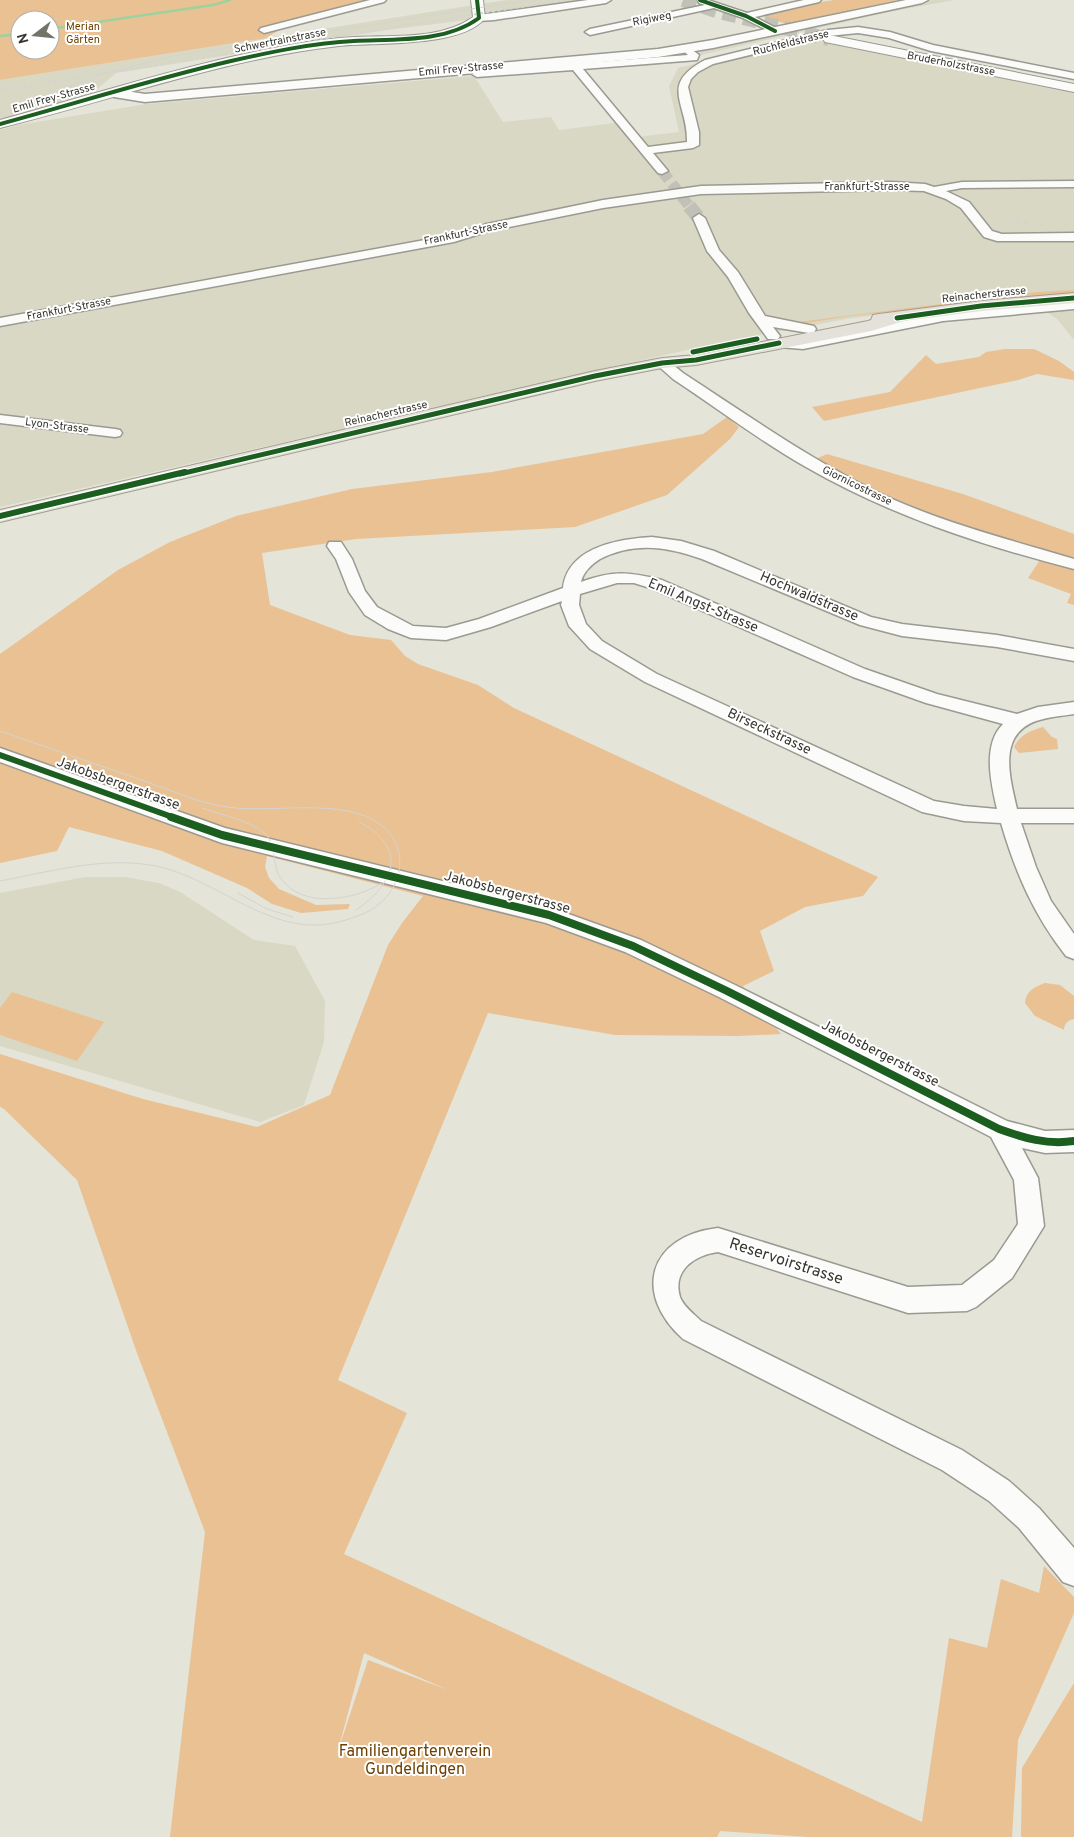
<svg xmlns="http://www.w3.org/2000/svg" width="1074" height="1837" viewBox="0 0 1074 1837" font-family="Overpass,sans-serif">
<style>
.built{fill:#d9d8c5}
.green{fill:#e9c192;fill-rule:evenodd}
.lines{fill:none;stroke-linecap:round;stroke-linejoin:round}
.stream{stroke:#9ed29d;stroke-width:2.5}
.minor-tunnel-far1{stroke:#c1c1b7;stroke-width:11;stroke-dasharray:11 5;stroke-linecap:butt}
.minor-tunnel{stroke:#c1c1b7;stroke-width:14;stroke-dasharray:14 7;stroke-linecap:butt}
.secondary-tunnel{stroke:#c1c1b7;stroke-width:14;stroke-dasharray:14 7;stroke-linecap:butt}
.minor-casing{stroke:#9a9a92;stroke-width:3}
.tertiary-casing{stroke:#9a9a92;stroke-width:3}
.secondary-casing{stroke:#9a9a92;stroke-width:2}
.primary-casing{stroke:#a29e8d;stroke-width:2}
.minor{fill:#fbfbf9;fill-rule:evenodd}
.tertiary{fill:#fbfbf9;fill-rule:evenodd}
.secondary{fill:#fbfbf9;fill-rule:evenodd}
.primary{fill:#e3e1d9;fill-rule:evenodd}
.tram{stroke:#d4d4d0;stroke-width:1}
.rail-far1{stroke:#d4d4d0;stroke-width:2;stroke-dasharray:3 3;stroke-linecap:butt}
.rail{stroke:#d4d4d0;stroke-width:2.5;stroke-dasharray:4 4;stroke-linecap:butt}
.cycleway-far3-casing{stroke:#fff;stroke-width:5}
.cycleway-far2-casing{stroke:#fff;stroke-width:7}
.cycleway-far1-casing{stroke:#fff;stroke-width:9}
.cycleway-casing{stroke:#fff;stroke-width:11}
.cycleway-far3{stroke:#1b5e20;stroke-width:4}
.cycleway-far2{stroke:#1b5e20;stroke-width:5}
.cycleway-far1{stroke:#1b5e20;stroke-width:6}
.cycleway{stroke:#1b5e20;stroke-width:8}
.labels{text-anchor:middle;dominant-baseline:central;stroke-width:4;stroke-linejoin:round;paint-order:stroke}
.far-street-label{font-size:11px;fill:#37362f;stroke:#fff}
.far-park-label{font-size:11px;fill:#6e4000;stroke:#fff}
.street-label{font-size:14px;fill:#37362f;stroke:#fff}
.near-street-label{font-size:16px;fill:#37362f;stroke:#fff}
.near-park-label{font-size:16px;fill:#6e4000;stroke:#fff}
</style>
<rect width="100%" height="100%" fill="#e4e4d9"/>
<g class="built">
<path d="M 506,0 L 598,0 L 496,15 L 489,14 L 470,16 L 467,20 L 387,30 L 116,73 L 90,95 L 0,121 L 0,80 Z"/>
<path d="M 932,0 L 954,0 L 889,12 L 701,55 L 698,51 Z"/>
<path d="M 804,36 L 1074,92 L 1074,293 L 852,318 L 726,341 L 0,507 L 0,130 L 18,125 L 147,104 L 474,76 L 503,122 L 551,117 L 559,130 L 615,123 L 629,138 L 679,132 L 669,86 L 678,68 Z"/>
<path d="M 1074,309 L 1074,340 L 1057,319 L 1044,310 Z"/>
<path d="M 85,877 L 125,877 L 159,883 L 180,892 L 254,940 L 295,946 L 325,1001 L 324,1042 L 304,1105 L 260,1122 L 0,1046 L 0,893 Z"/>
</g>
<g class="green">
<path d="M 0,0 L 373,0 L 291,20 L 288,25 L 266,38 L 0,80 ZM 20,20 L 50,20 L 50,50 L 20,50 Z"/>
<path d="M 834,0 L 898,0 L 786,24 L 764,16 L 789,7 Z"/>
<path d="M 1074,290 L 1074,294 L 850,316 L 800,324 L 798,322 L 1036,292 Z"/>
<path d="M 1005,349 L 1034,349 L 1059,361 L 1074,372 L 1074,380 L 1037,374 L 1018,380 L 824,421 L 812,407 L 890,392 L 926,355 L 936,364 L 979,357 L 986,352 Z"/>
<path d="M 727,417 L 739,427 L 730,439 L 667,495 L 575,527 L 356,539 L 262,553 L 270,605 L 350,635 L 391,640 L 405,656 L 418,664 L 478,685 L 514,708 L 878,877 L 863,896 L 805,907 L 760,931 L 774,971 L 743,986 L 781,1034 L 738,1036 L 615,1035 L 488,1013 L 338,1380 L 407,1413 L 344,1554 L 922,1822 L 949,1638 L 987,1648 L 1001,1579 L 1039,1593 L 1044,1566 L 1074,1597 L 1074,1613 L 1018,1740 L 1012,1837 L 808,1837 L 720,1831 L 717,1837 L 170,1837 L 205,1532 L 137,1353 L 77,1180 L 4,1109 L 0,1107 L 0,1054 L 143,1099 L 257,1127 L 330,1095 L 388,945 L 402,923 L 423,896 L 267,856 L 265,867 L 269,878 L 279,889 L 316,905 L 350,904 L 348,909 L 301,913 L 272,904 L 247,888 L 162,851 L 69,827 L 57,851 L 0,863 L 0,654 L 118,570 L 170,542 L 236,516 L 352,489 L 492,472 L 703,434 ZM 364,1653 L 448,1690 L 368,1660 L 337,1754 Z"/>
<path d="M 827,454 L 963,494 L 1074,534 L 1074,605 L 1067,603 L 1071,594 L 1028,578 L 1046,551 L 972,529 L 925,512 L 877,492 L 816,459 Z"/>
<path d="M 1043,727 L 1052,737 L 1057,739 L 1058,749 L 1019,753 L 1014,747 C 1020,735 1030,731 1043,727 Z"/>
<path d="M 1045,983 L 1060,985 L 1074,996 L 1074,1019 C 1068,1020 1064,1024 1064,1030 L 1035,1016 L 1025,1003 C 1026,991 1034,987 1045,983 Z"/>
<path d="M 12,992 L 104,1022 L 77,1061 L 0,1035 L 0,1008 Z"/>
<path d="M 1074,1683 L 1074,1837 L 1021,1837 L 1022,1768 Z"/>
</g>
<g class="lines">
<g class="stream">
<path d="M 50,29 L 213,5 L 230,0"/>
<path d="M 0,36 L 20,34"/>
</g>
<path class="minor-tunnel-far1" d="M 662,171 L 690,207"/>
<path class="minor-tunnel" d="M 689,206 L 699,218"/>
<path class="secondary-tunnel" d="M 683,0 L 719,12 L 829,39"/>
<defs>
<g id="minor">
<path d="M 370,0 L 386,0 L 384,2 L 264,33 L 259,30 L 261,28 Z"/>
<path d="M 588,0 L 611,0 L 606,3 L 494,20 L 479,21 L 474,18 L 479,15 Z"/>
<path d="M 698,0 L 708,0 L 747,13 L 804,0 L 821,0 L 819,2 L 755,17 L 778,29 L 778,33 L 775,34 L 743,18 L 714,8 L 590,35 L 585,32 L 590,29 L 705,5 L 699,3 Z"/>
<path d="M 858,27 L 890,32 L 933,45 L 1074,73 L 1074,79 L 931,51 L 889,38 L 858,33 L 828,36 L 713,64 L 698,72 L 691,79 L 688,87 L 699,132 L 699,145 L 693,148 L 653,153 L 668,171 L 662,174 L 658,173 L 573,70 L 477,77 L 472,74 L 477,71 L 688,55 L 682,49 L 687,46 L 699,55 L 697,60 L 583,69 L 648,147 L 687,142 C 688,103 658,85 705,60 L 828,30 Z"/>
<path d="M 1074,181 L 1074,187 L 962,188 L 946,191 L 969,202 L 992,231 L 1002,234 L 1074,233 L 1074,241 L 997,241 L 984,237 L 961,208 L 946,199 L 924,191 L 891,190 L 701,194 L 603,208 L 489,231 L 454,242 L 0,326 L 0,318 L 452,235 L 487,224 L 603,200 L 701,186 L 891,182 L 925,184 L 934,187 L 962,182 Z"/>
<path d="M 699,214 L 705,218 L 719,250 L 738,272 L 765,316 L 814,326 L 816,329 L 814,332 L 809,333 L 773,327 L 780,336 L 778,339 L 768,339 L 749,313 L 728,277 L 707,251 L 693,218 Z"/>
<path d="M 1074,301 L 1074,309 L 943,321 L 803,349 L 779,347 L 772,343 L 779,339 L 803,341 L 943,313 Z"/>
<path d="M 662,359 L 667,360 L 683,373 C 743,412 802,454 867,487 C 932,520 1004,538 1074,559 L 1074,569 C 981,545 889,515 806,467 C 760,441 717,408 673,379 L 655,363 Z"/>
<path d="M 0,415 L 115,429 L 120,430 L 122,433 L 120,436 L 115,437 L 0,423 Z"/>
<path d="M 652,537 L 681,541 L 714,551 L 871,617 L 902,624 L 997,635 L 1074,649 L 1074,661 L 997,647 L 902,636 L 860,625 L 702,559 C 668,547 634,541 600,559 C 592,564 583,572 581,582 C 613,570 630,572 662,580 L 865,669 L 937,694 L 1017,714 L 1038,707 L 1074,702 L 1074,714 C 1061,716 1048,717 1036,721 C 997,735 1010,778 1017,809 L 1074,809 L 1074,823 L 1021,823 L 1036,867 L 1051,901 L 1074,934 L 1074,959 L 1066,956 C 1034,915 1016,874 1001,823 L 964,821 L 922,812 L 645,682 L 590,649 L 569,626 L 561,605 L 562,601 L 491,627 L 446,640 L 411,638 L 388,629 L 365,615 L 349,592 L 336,559 L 327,546 L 329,542 L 341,542 L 352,559 L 365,591 L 377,607 L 413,626 L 446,628 L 479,619 L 563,588 C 568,547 618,539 652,537 ZM 617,583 L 634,583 L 650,588 L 853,677 L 926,703 L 1003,724 C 982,745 991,783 997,809 L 964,806 L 934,801 L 657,674 L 602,641 L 586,624 L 579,605 L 580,594 Z"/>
<path d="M 0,748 L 225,828 L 549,907 L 641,940 L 735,985 L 1007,1121 L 1045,1131 L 1074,1130 L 1074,1152 L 1045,1153 L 1022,1148 L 1038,1178 L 1044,1226 L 1012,1278 L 976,1307 L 967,1311 L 908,1313 L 718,1252 C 695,1255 672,1270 680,1297 C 683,1306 694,1314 701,1321 L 962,1450 L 1009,1481 L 1039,1508 L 1074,1548 L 1074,1586 L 1063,1582 L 1019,1528 L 989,1501 L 942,1470 L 683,1339 C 632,1293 649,1236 718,1228 L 908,1287 L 962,1285 L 994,1260 L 1018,1224 L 1014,1180 L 991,1137 L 719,997 L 625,952 L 546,923 L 222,843 L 0,762 Z"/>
</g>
<path id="tertiary" d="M 906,0 L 928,0 L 922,3 L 713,48 L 658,57 L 145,102 L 114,97 L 108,93 L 114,89 L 145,94 L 658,49 L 713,40 Z"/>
<g id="secondary">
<path d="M 471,0 L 483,0 L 485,18 C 462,48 375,42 339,46 C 223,59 113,100 0,128 L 0,120 C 77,99 153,75 231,57 C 272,48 313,39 355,37 C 392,35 441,40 473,17 Z"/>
<path d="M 829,35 L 1074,84 L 1074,92 L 825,42 L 823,39 Z"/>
</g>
<path id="primary" d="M 1074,293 L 1074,303 L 981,311 L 904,321 L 871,331 L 696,365 L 662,368 L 595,381 L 0,522 L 0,510 L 595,371 L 662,358 L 696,355 L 868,321 L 871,320 L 873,315 L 879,314 L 981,301 Z"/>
</defs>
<use href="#minor" class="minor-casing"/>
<use href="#tertiary" class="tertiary-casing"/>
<use href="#secondary" class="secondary-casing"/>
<use href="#primary" class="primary-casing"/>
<use href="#minor" class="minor"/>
<use href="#tertiary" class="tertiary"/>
<use href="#secondary" class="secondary"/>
<use href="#primary" class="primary"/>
<g class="tram">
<path d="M 0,113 L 100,75 L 168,57 L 528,0"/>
<path d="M 0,731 C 49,748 98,765 147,782 C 174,791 200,804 228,807 C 273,814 343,796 381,825 C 409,847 404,884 378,905 C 368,913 358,916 346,920 C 273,944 219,876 150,865 C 101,857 48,872 0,881"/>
<path d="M 202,808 C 221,815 246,819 263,832 C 278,844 271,863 280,877 C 301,910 355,900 382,883"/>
<path d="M 238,893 L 267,909 L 293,917"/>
<path d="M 356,910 C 396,883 408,847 359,822"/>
</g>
<path class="rail-far1" d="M 0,90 L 565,0"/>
<path class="rail" d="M 1016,221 L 1033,224"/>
<defs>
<g id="cycleway-far3">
<path d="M 700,0 L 746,16 L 775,31"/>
<path d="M 0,124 C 77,103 153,79 231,61 C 271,52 313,43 354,41 C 395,39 445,43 479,18 L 477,0"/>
</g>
<g id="cycleway-far2">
<path d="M 897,318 L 981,306 L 1074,298"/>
<path d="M 693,352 L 757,339"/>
<path d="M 180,474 L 595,376 L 662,363 L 696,360 L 779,343"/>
</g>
<g id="cycleway-far1">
<path d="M 0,516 L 185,472"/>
<path d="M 0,755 L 175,818"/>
</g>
<path id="cycleway" d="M 171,817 L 222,835 L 549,915 L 633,946 L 727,991 L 999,1129 C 1024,1138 1047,1145 1074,1141"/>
</defs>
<use href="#cycleway-far3" class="cycleway-far3-casing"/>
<use href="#cycleway-far2" class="cycleway-far2-casing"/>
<use href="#cycleway-far1" class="cycleway-far1-casing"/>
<use href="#cycleway" class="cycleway-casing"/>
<use href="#cycleway-far3" class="cycleway-far3"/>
<use href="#cycleway-far2" class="cycleway-far2"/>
<use href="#cycleway-far1" class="cycleway-far1"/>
<use href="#cycleway" class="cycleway"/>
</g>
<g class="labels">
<g class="far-street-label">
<text transform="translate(652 19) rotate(-11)">Rigiweg</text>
<text transform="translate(280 41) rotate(-11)">Schwertrainstrasse</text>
<text transform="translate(791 43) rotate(-14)">Ruchfeldstrasse</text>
<text transform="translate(951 64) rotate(11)">Bruderholzstrasse</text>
<text transform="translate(461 69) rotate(-5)">Emil Frey-Strasse</text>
<text transform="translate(54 98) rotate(-16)">Emil Frey-Strasse</text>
<text x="867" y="187">Frankfurt-Strasse</text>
<text transform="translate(466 233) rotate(-12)">Frankfurt-Strasse</text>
<text transform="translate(984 295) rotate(-6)">Reinacherstrasse</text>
<text transform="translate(69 309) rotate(-11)">Frankfurt-Strasse</text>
<text transform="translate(386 414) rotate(-13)">Reinacherstrasse</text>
<text transform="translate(57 426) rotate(7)">Lyon-Strasse</text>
<text transform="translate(857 486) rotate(26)">Giornicostrasse</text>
</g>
<g class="far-park-label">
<text x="83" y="27">Merian<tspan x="83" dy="13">Gärten</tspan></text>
</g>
<g class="street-label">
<text transform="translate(809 597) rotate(23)">Hochwaldstrasse</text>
<text transform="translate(703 606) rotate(23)">Emil Angst-Strasse</text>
<text transform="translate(769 732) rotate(25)">Birseckstrasse</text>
<text transform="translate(118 784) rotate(20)">Jakobsbergerstrasse</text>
<text transform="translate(507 893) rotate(15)">Jakobsbergerstrasse</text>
<text transform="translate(880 1054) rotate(27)">Jakobsbergerstrasse</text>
</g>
<g class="near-street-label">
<text transform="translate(786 1262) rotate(18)">Reservoirstrasse</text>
</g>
<g class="near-park-label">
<text x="415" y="1752">Familiengartenverein<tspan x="415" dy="18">Gundeldingen</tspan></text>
</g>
</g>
<g transform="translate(35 35) rotate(254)"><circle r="24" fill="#ffffff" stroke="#afafac"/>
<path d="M0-4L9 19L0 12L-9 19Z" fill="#74736a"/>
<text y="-8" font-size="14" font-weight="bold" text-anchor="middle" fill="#37362f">N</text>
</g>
</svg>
